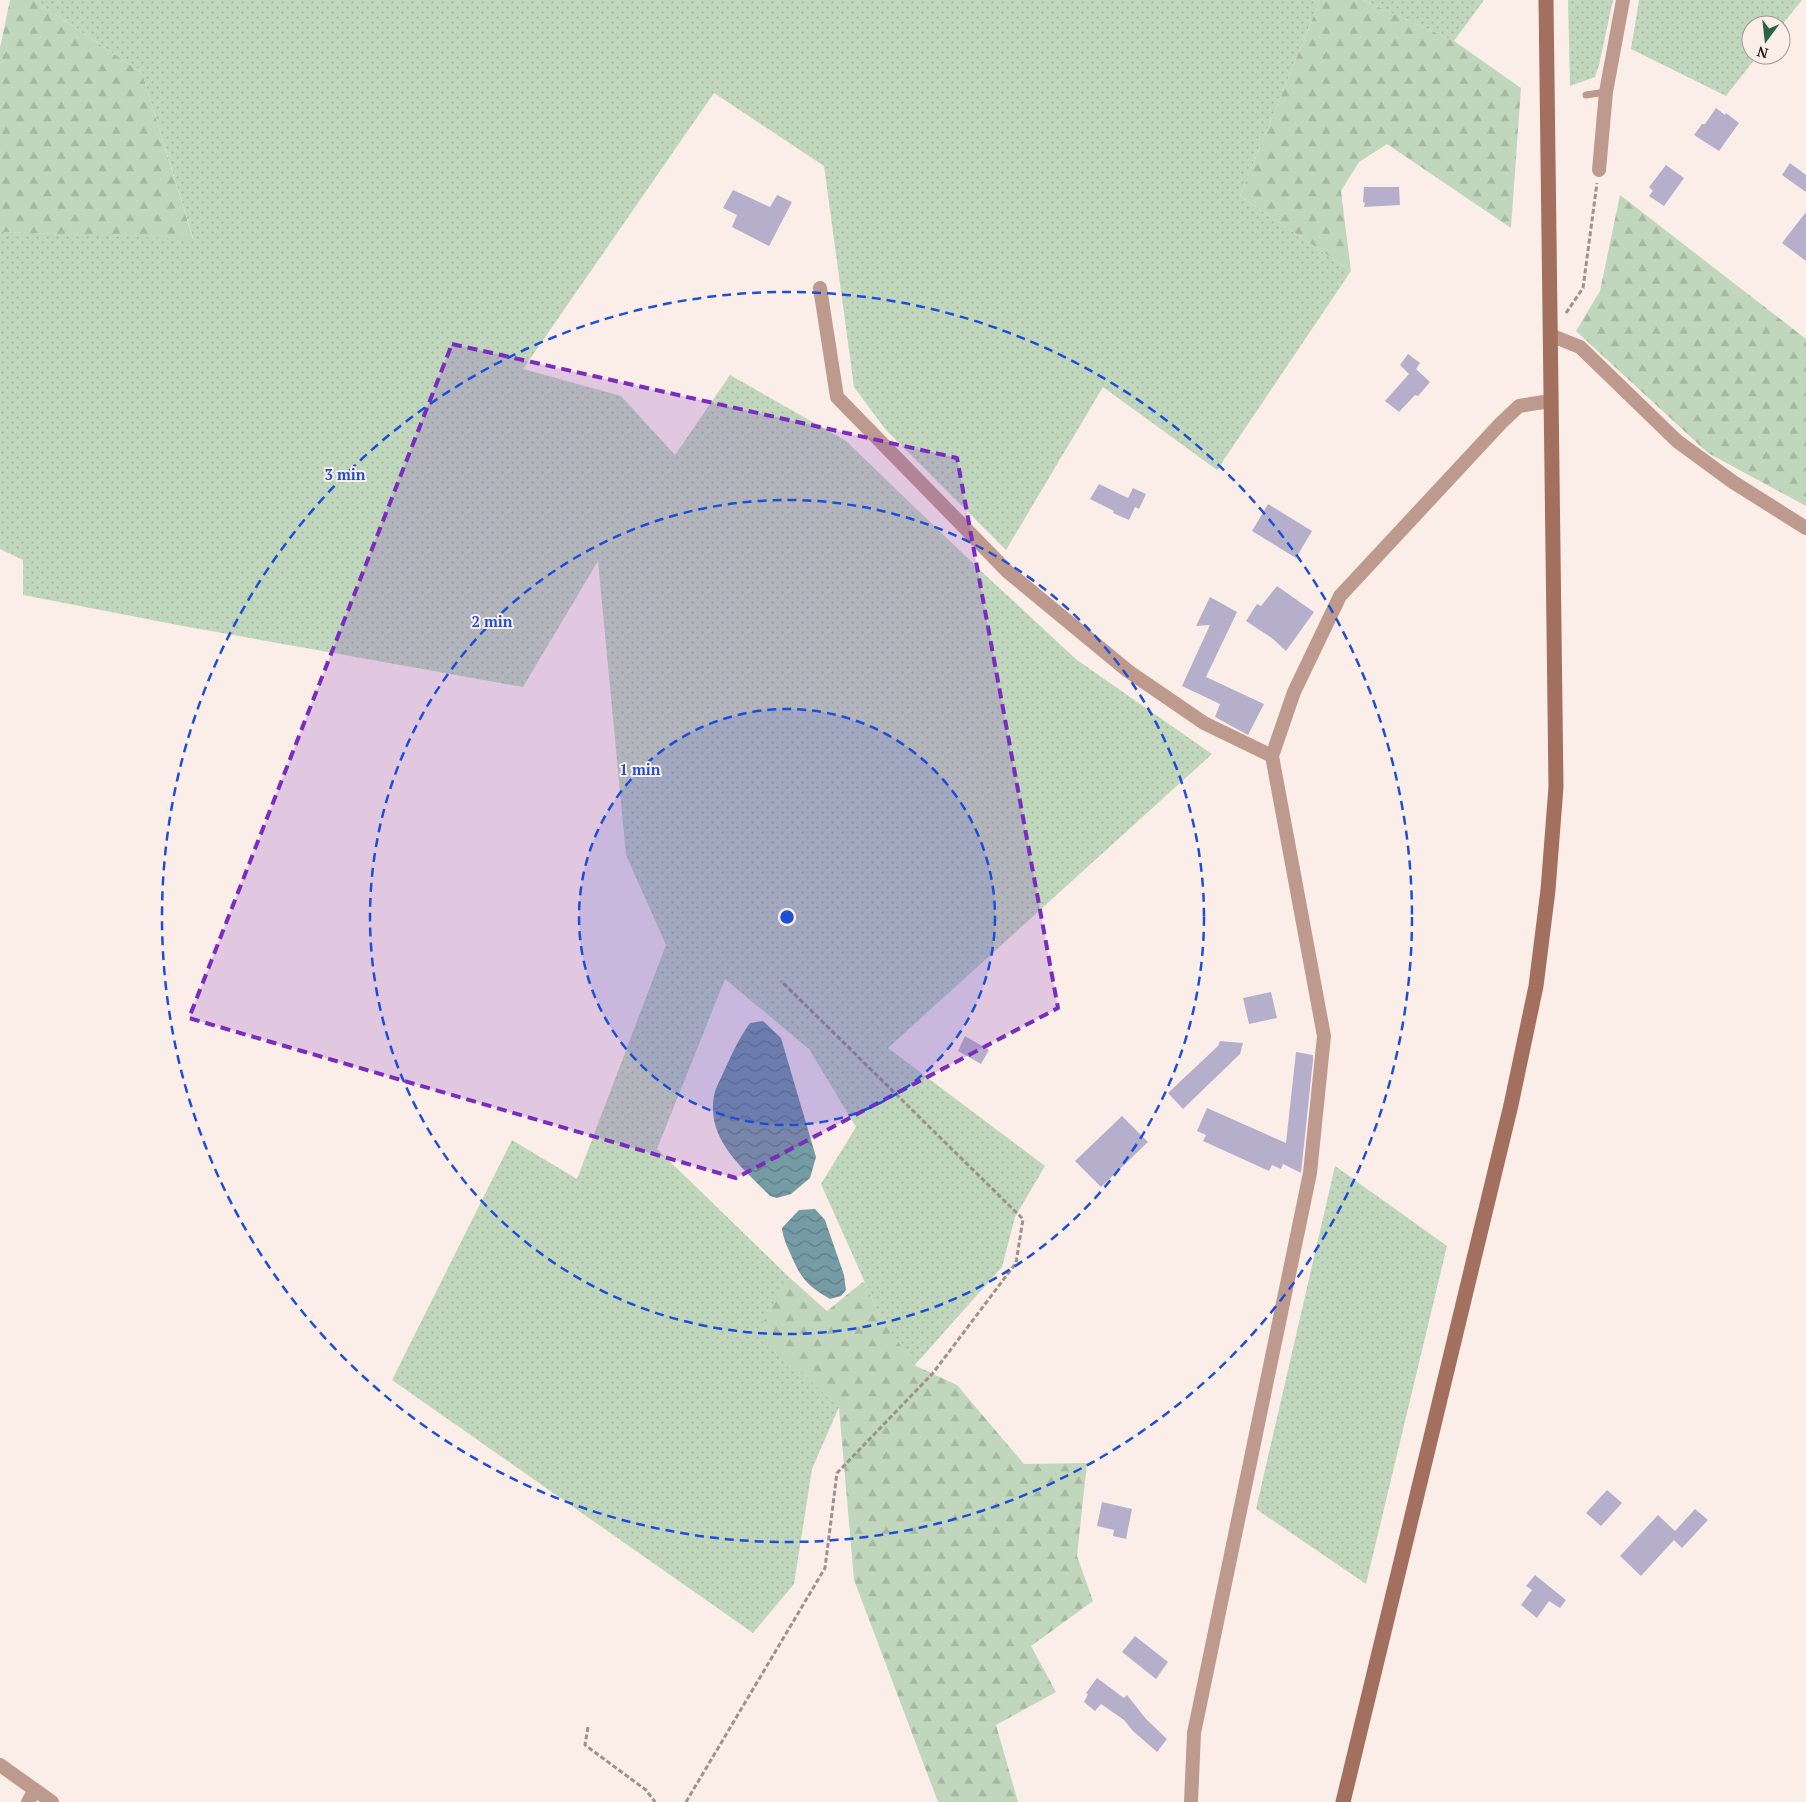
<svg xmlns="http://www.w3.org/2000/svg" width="1806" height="1802" viewBox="0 0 1806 1802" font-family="'PT Serif',serif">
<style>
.grass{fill:url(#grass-dots)}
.forest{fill:url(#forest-firs)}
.water{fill:url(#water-waves)}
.building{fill:#b6afcc}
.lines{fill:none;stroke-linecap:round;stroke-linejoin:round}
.path{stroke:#9e928c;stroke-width:3;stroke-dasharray:5 2.5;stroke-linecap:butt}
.lane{stroke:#be9a8e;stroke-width:7}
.street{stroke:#be9a8e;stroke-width:14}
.secondary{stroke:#a3705f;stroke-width:15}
.marked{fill:#7b2cbf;fill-opacity:0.2;stroke:#7b2cbf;stroke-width:4;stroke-dasharray:10 6;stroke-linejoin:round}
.ring{fill:none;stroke:#1d4ed8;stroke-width:2.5;stroke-dasharray:9 6}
.centre{fill:#1d4ed8;stroke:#fbeee8;stroke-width:2.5}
.ring-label{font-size:15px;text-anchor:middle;font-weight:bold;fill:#1d4ed8;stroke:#fbeee8;stroke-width:4;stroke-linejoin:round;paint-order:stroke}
</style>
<defs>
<pattern id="grass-dots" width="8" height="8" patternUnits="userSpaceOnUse" patternTransform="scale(1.25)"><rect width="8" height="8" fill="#c1d7bd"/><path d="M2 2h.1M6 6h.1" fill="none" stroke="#a6b8a1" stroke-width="1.8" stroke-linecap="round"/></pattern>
<pattern id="forest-firs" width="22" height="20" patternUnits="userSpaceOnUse" patternTransform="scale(1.25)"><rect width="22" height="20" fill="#c1d7bd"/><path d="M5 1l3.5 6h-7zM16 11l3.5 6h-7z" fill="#a6b8a1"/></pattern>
<pattern id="water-waves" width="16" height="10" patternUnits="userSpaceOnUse" patternTransform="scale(1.25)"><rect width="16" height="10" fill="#759ba4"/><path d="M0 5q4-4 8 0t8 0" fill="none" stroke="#607d84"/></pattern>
</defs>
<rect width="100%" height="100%" fill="#fbeee8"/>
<g class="grass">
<path d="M 34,0 L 1320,0 L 1240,196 L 1351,271 L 1217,470 L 1103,387 L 1006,550 L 885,429 L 854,387 L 824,166 L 714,93 L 523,369 L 621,396 L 675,455 L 730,375 L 846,441 L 982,572 L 1077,660 L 1212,754 L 888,1048 L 1045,1166 L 1015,1217 L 1002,1267 L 914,1366 L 879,1314 L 821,1184 L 856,1127 L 809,1049 L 725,979 L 657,1149 L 789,1277 L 759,1331 L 839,1407 L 812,1469 L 794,1584 L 753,1633 L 392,1380 L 512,1140 L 577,1179 L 666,945 L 626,855 L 598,561 L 523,687 L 183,626 L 23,595 L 23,560 L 0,549 L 0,232 L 193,238 L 142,73 Z"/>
<path d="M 1363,0 L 1484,0 L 1454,41 Z"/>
<path d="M 1568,0 L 1613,0 L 1599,65 L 1595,77 L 1570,86 Z"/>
<path d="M 1639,0 L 1802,0 L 1781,26 L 1751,25 L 1751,55 L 1758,55 L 1726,96 L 1631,49 Z"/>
<path d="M 1335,1166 L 1447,1246 L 1366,1584 L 1256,1509 Z"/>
</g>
<g class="forest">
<path d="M 10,0 L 34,0 L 142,73 L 193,239 L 0,232 L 0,48 Z"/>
<path d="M 1320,0 L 1363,0 L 1454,41 L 1521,88 L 1511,228 L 1387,144 L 1359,162 L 1341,191 L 1351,271 L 1240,196 Z"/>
<path d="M 1620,195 L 1806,339 L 1806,506 L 1708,453 L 1576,331 L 1600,291 Z"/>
<path d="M 789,1277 L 827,1311 L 864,1281 L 879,1314 L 914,1365 L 957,1385 L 1024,1464 L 1087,1463 L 1077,1556 L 1093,1601 L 1031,1646 L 1056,1692 L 996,1725 L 1018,1802 L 938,1802 L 854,1580 L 839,1408 L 758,1331 Z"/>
</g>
<g class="water">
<path d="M 763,1021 L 781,1038 L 816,1157 L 810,1178 L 791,1194 L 777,1198 L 770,1196 C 743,1168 706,1140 714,1096 C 715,1088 721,1079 724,1071 C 732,1054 739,1038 750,1023 Z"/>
<path d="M 815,1209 L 825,1220 L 844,1275 L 846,1290 L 841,1296 L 830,1299 C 808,1286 801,1279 791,1255 C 787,1246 783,1238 782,1228 L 799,1210 Z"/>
</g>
<g class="building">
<path d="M 1716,108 L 1725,115 L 1726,113 L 1739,123 L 1719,151 L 1694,135 L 1702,124 L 1705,124 Z"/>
<path d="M 1790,163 L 1806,175 L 1806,192 L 1782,175 Z"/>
<path d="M 1666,165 L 1684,178 L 1664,206 L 1649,196 L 1653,191 L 1649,187 Z"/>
<path d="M 1364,187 L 1399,187 L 1400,205 L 1364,207 L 1365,203 L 1363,202 Z"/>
<path d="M 733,190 L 770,207 L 777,195 L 792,202 L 769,246 L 732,227 L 737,215 L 723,208 Z"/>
<path d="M 1806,212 L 1806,261 L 1782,243 Z"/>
<path d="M 1408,354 L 1420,363 L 1416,369 L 1430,382 L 1418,396 L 1415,395 L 1399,412 L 1385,401 L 1409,374 L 1400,365 Z"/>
<path d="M 1099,484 L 1128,498 L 1133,488 L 1146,494 L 1139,509 L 1135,507 L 1129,520 L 1113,513 L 1114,511 L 1090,499 Z"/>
<path d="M 1268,504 L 1312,531 L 1296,558 L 1252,531 Z"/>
<path d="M 1277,586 L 1314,612 L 1286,651 L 1273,639 L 1246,621 L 1257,604 L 1261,606 Z"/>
<path d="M 1210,597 L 1237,612 L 1206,677 L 1264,704 L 1248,735 L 1215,717 L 1220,704 L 1182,686 L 1210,625 L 1196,626 Z"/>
<path d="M 1271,992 L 1277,1018 L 1249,1024 L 1243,998 Z"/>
<path d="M 965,1036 L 989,1050 L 981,1064 L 958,1051 Z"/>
<path d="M 1220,1041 L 1243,1043 L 1240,1054 L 1183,1109 L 1168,1093 L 1218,1046 Z"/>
<path d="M 1296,1052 L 1313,1055 L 1313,1060 L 1301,1173 L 1283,1164 L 1281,1169 L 1272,1165 L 1269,1171 L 1203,1141 L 1206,1135 L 1197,1131 L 1207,1108 L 1286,1143 Z"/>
<path d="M 1122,1116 L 1148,1142 L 1101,1187 L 1075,1161 Z"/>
<path d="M 1607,1490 L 1622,1503 L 1601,1526 L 1586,1513 Z"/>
<path d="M 1102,1502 L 1132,1509 L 1126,1539 L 1113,1536 L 1114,1530 L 1097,1526 Z"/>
<path d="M 1695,1509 L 1708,1520 L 1682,1548 L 1674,1540 L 1641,1576 L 1620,1556 L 1658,1515 L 1675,1531 Z"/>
<path d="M 1535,1575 L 1566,1600 L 1560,1608 L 1549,1601 L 1537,1618 L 1521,1605 L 1532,1590 L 1526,1586 Z"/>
<path d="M 1135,1636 L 1168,1662 L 1156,1679 L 1122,1652 Z"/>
<path d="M 1097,1678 L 1124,1698 L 1127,1695 L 1146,1719 L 1167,1739 L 1157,1752 L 1133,1731 L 1124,1720 L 1101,1704 L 1095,1711 L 1084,1702 L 1088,1694 L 1086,1693 Z"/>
</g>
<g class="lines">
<g class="path">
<path d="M 1566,313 L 1583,288 L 1597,183"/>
<path d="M 588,1727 L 585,1745 L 646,1790 L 655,1802"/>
<path d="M 686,1802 L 825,1568 L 837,1473 L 933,1373 L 1016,1263 L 1023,1219 L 781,981"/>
</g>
<path class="lane" d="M 1586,95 L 1606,92"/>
<g class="street">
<path d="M 1599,170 L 1606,92 L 1623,0"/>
<path d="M 820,288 L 837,397 L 1008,572 L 1128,671 L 1204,723 L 1272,756"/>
<path d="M 1550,335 L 1580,347 L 1677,441 L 1733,482 L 1806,528"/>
<path d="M 0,1765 L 52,1802"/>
<path d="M 28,1802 L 35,1790"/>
<path d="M 1191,1802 L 1194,1733 L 1310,1173 L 1324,1036 L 1272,756 L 1294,692 L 1340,596 L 1501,423 L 1519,406 L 1550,401"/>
</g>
<path class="secondary" d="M 1343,1802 L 1511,1105 L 1536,986 L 1548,890 L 1556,787 L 1546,0"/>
</g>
<path class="marked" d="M 452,344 L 957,458 L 1058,1008 L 736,1178 L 189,1018 Z"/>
<circle cx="787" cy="917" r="208" fill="#1d4ed8" fill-opacity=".12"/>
<g class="ring">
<circle cx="787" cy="917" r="208"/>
<circle cx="787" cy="917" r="417"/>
<circle cx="787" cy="917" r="625"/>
</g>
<circle cx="787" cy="917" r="8" class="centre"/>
<g class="ring-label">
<text x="345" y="480">3 min</text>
<text x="492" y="627">2 min</text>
<text x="640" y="775">1 min</text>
</g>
<g transform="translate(1766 40) rotate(195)"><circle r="24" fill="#fbeee8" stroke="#a49892"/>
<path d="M0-4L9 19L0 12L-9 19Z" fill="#2f6347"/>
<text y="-8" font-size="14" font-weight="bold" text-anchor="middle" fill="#211610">N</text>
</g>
</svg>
